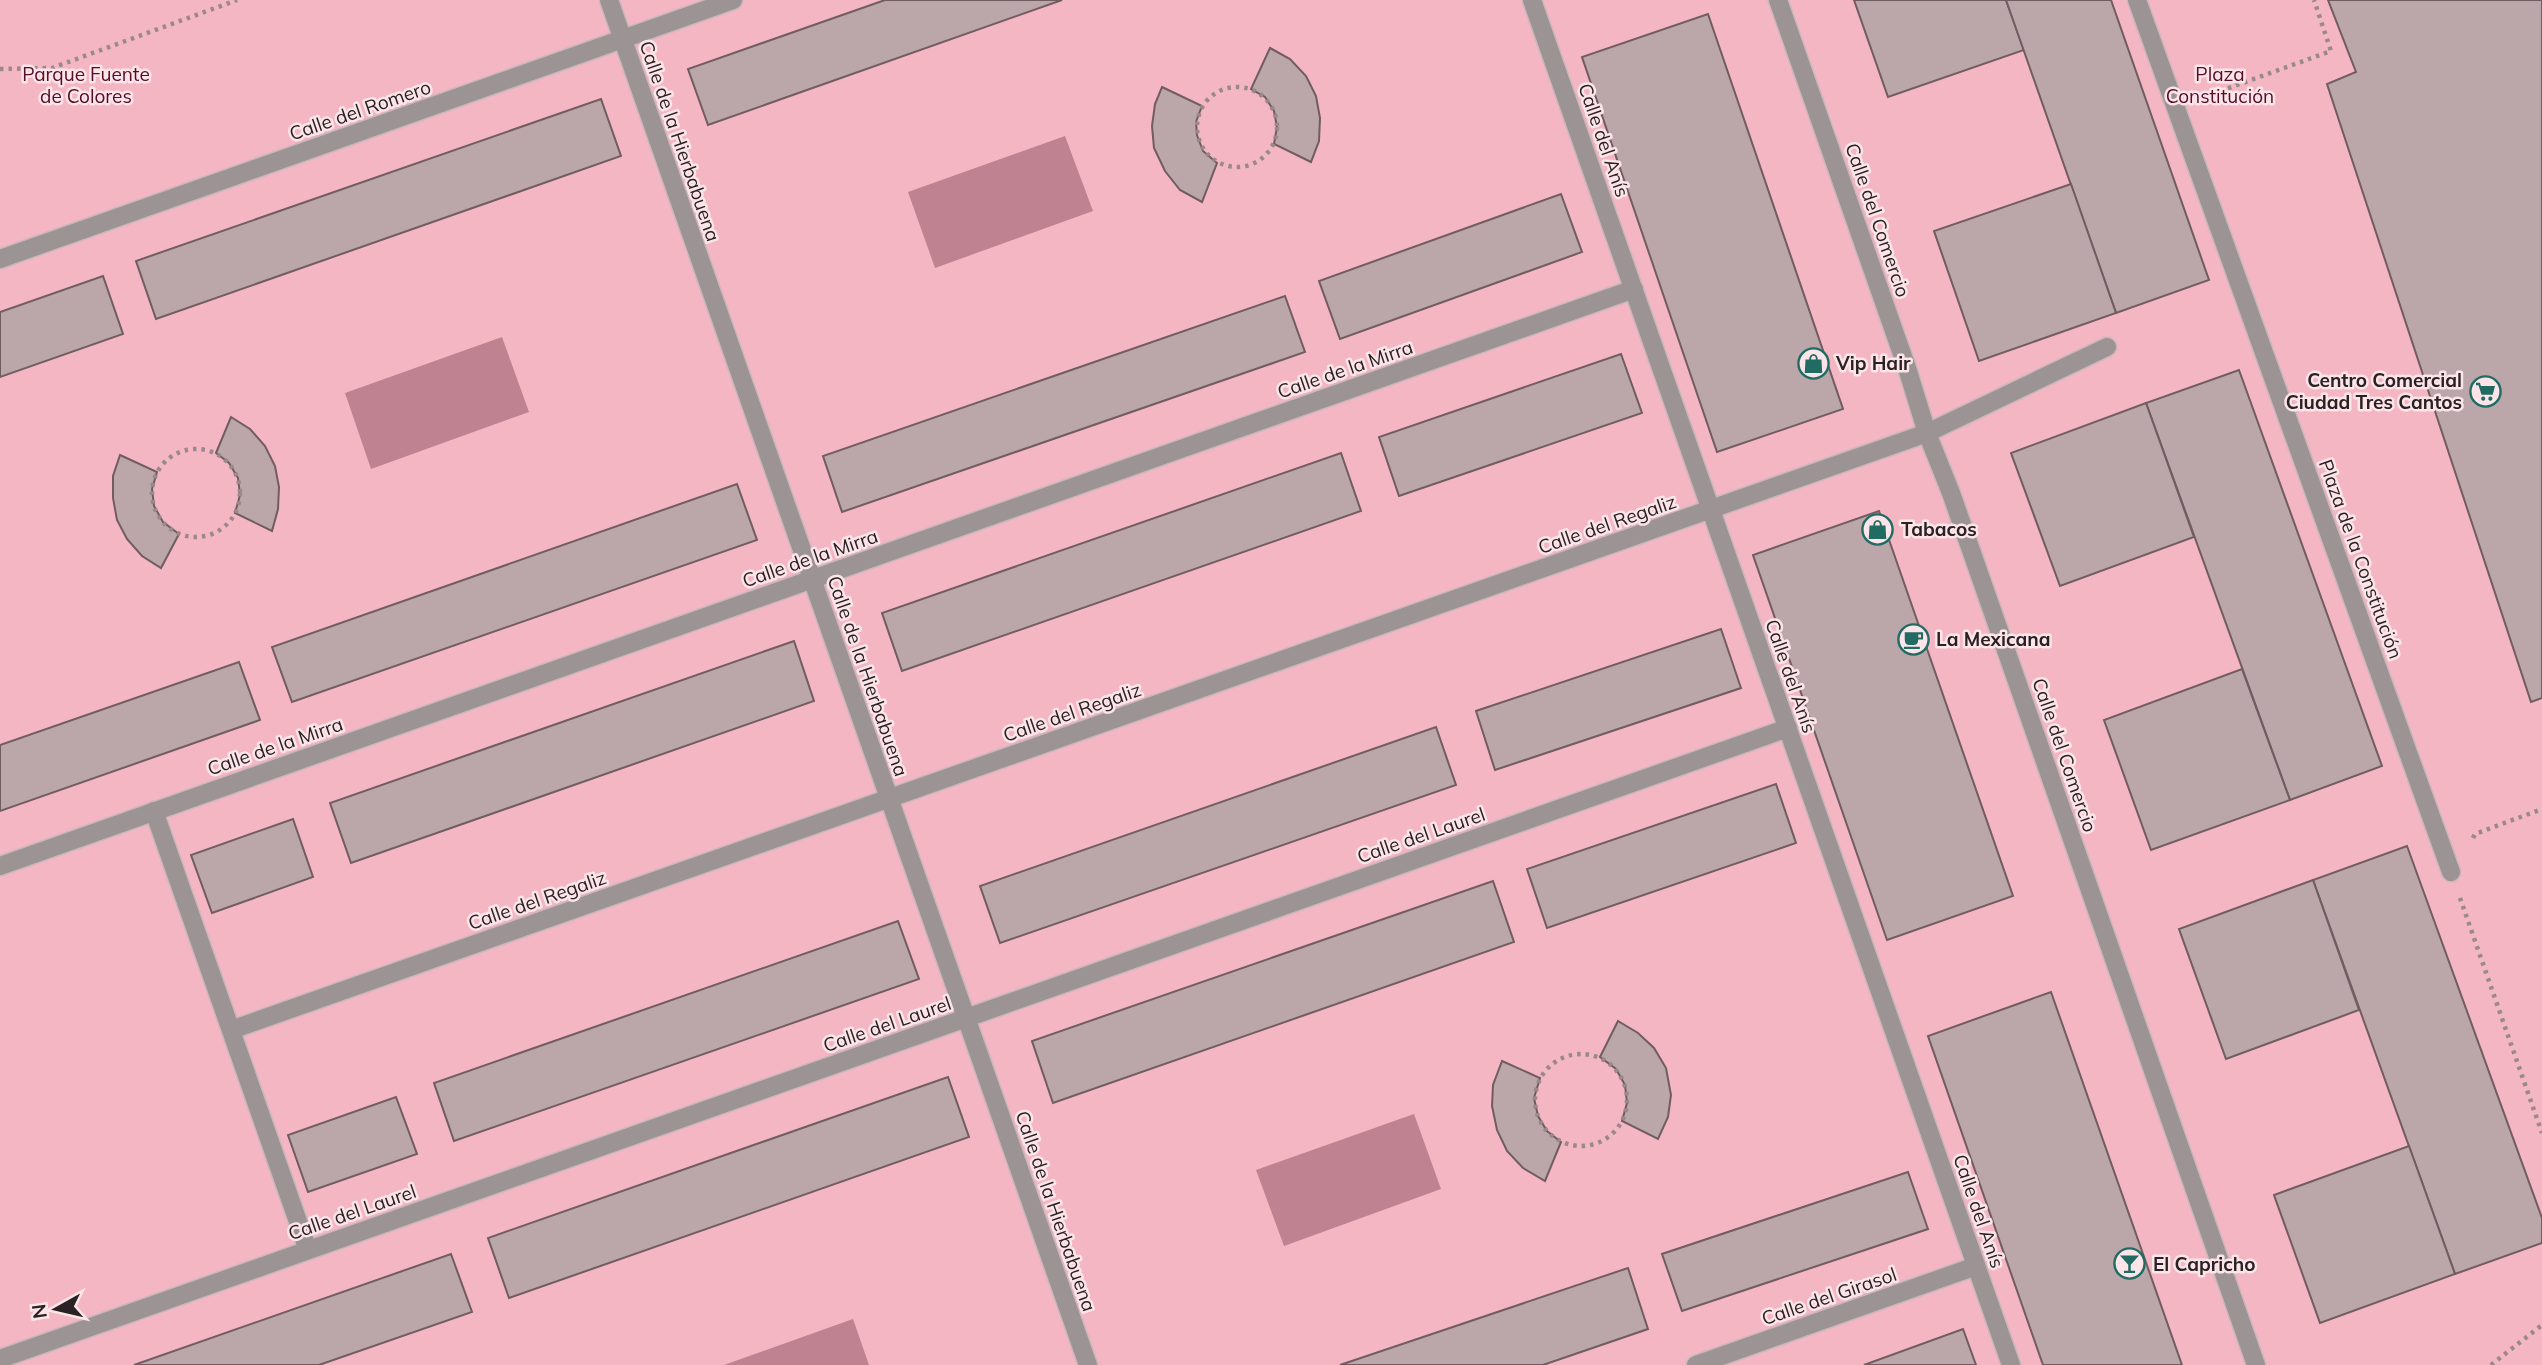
<svg xmlns="http://www.w3.org/2000/svg" width="2542" height="1365" viewBox="0 0 2542 1365" font-family="Mulish,sans-serif">
<style>
.green{fill:#f4b6c3}
.water{fill:#bf8290}
.building{fill:#bba6aa;stroke:#715d61;stroke-width:2}
.lines{fill:none;stroke-linecap:round;stroke-linejoin:round}
.lane-casing{stroke:#cbb7bb;stroke-width:21}
.street-casing{stroke:#cbb7bb;stroke-width:21}
.path{stroke:#9a898c;stroke-width:4.5;stroke-dasharray:3.5 5;stroke-linecap:butt}
.lane{stroke:#9c9394;stroke-width:18}
.street{stroke:#9c9394;stroke-width:18}
.labels{text-anchor:middle;dominant-baseline:central;stroke-width:5;stroke-linejoin:round;paint-order:stroke}
.park-label{font-size:19px;fill:#570b28;stroke:#fce5e9}
.street-label{font-size:19px;fill:#292123;stroke:#fce5e9}
.poi-label{font-size:19px;font-weight:bold;fill:#292123;stroke:#fce5e9;text-anchor:start}
</style>
<rect width="100%" height="100%" fill="#efd8dc"/>
<rect class="green" x="0" y="0" width="2542" height="1365"/>
<g class="water">
<path d="M 1065,136 L 1093,211 L 935,268 L 908,192 Z"/>
<path d="M 502,337 L 529,412 L 371,469 L 345,393 Z"/>
<path d="M 1414,1114 L 1441,1189 L 1284,1246 L 1256,1170 Z"/>
<path d="M 853,1319 L 869,1365 L 724,1365 Z"/>
</g>
<g class="building">
<path d="M 885,0 L 1062,0 L 708,125 L 688,69 Z"/>
<path d="M 1854,0 L 2006,0 L 2024,50 L 1888,97 Z"/>
<path d="M 2006,0 L 2111,0 L 2209,280 L 2116,313 Z"/>
<path d="M 2328,0 L 2542,0 L 2542,698 L 2531,702 L 2327,84 L 2356,72 Z"/>
<path d="M 1708,14 L 1843,409 L 1717,452 L 1582,57 Z"/>
<path d="M 1270,48 L 1290,59 L 1306,76 L 1316,96 L 1320,118 L 1319,141 L 1311,162 L 1274,144 L 1277,127 L 1274,111 L 1265,97 L 1251,89 Z"/>
<path d="M 1162,87 L 1202,106 L 1196,122 L 1197,135 L 1203,151 L 1217,163 L 1202,202 L 1180,190 L 1165,171 L 1154,148 L 1152,126 L 1155,104 Z"/>
<path d="M 601,99 L 621,156 L 156,319 L 136,261 Z"/>
<path d="M 2071,184 L 2116,313 L 1979,361 L 1934,231 Z"/>
<path d="M 1561,194 L 1582,252 L 1340,339 L 1319,281 Z"/>
<path d="M 103,276 L 123,334 L 0,377 L 0,312 Z"/>
<path d="M 1285,296 L 1305,352 L 842,512 L 823,456 Z"/>
<path d="M 1621,354 L 1642,413 L 1399,496 L 1379,437 Z"/>
<path d="M 2239,370 L 2382,766 L 2290,800 L 2146,403 Z"/>
<path d="M 2146,403 L 2194,537 L 2060,586 L 2011,453 Z"/>
<path d="M 231,417 L 250,429 L 265,446 L 275,466 L 279,487 L 278,509 L 272,531 L 235,513 L 240,495 L 238,478 L 229,463 L 216,453 Z"/>
<path d="M 1341,453 L 1361,511 L 902,671 L 882,613 Z"/>
<path d="M 120,455 L 157,472 L 152,489 L 154,506 L 163,522 L 179,534 L 161,568 L 142,556 L 127,539 L 117,520 L 113,498 L 113,476 Z"/>
<path d="M 737,484 L 757,540 L 292,702 L 272,647 Z"/>
<path d="M 1879,511 L 2013,896 L 1887,940 L 1753,555 Z"/>
<path d="M 1721,629 L 1741,688 L 1495,770 L 1476,711 Z"/>
<path d="M 794,641 L 814,701 L 351,863 L 330,803 Z"/>
<path d="M 239,662 L 260,720 L 0,811 L 0,745 Z"/>
<path d="M 2242,669 L 2290,800 L 2151,850 L 2104,720 Z"/>
<path d="M 1436,727 L 1456,785 L 1000,943 L 980,886 Z"/>
<path d="M 1776,784 L 1796,843 L 1547,928 L 1527,869 Z"/>
<path d="M 293,819 L 313,877 L 212,913 L 191,855 Z"/>
<path d="M 2407,846 L 2542,1218 L 2542,1243 L 2455,1274 L 2313,880 Z"/>
<path d="M 2313,880 L 2359,1010 L 2226,1059 L 2179,929 Z"/>
<path d="M 1493,881 L 1514,942 L 1053,1103 L 1032,1041 Z"/>
<path d="M 898,921 L 919,979 L 454,1141 L 434,1083 Z"/>
<path d="M 2051,992 L 2182,1365 L 2043,1365 L 1928,1036 Z"/>
<path d="M 1618,1021 L 1638,1033 L 1654,1048 L 1666,1068 L 1671,1095 L 1668,1117 L 1658,1139 L 1622,1121 L 1627,1103 L 1625,1085 L 1616,1069 L 1600,1057 Z"/>
<path d="M 1502,1061 L 1540,1078 L 1534,1098 L 1538,1116 L 1547,1131 L 1561,1142 L 1545,1181 L 1523,1168 L 1507,1151 L 1497,1130 L 1492,1106 L 1493,1085 Z"/>
<path d="M 948,1077 L 969,1137 L 509,1298 L 488,1238 Z"/>
<path d="M 396,1097 L 417,1154 L 308,1192 L 288,1135 Z"/>
<path d="M 2409,1146 L 2455,1274 L 2320,1323 L 2274,1195 Z"/>
<path d="M 1908,1172 L 1928,1229 L 1682,1311 L 1662,1254 Z"/>
<path d="M 451,1254 L 472,1312 L 319,1365 L 134,1365 Z"/>
<path d="M 1628,1268 L 1648,1329 L 1543,1365 L 1340,1365 Z"/>
<path d="M 1963,1329 L 1976,1365 L 1864,1365 Z"/>
</g>
<g class="lines">
<defs>
<path id="lane" d="M 1927,433 L 2107,347"/>
<g id="street">
<path d="M 609,0 L 1088,1365"/>
<path d="M 1532,0 L 2011,1365"/>
<path d="M 1778,0 L 1907,368 L 1927,433 L 1951,493 L 2256,1365"/>
<path d="M 2137,0 L 2451,872"/>
<path d="M 0,259 L 733,0"/>
<path d="M 154,811 L 308,1250"/>
<path d="M 0,866 L 1634,289"/>
<path d="M 231,1030 L 1927,433"/>
<path d="M 0,1359 L 1788,728"/>
<path d="M 1696,1365 L 1976,1266"/>
</g>
</defs>
<use href="#lane" class="lane-casing"/>
<use href="#street" class="street-casing"/>
<g class="path">
<path d="M 0,69 L 52,68 L 237,0"/>
<circle cx="1237" cy="127" r="40"/>
<path d="M 2204,97 L 2331,51 L 2314,0"/>
<circle cx="196" cy="493" r="44"/>
<path d="M 2473,838 L 2475,834 L 2542,809"/>
<path d="M 2460,898 L 2542,1133"/>
<circle cx="1581" cy="1100" r="46"/>
<path d="M 2491,1365 L 2542,1325"/>
</g>
<use href="#lane" class="lane"/>
<use href="#street" class="street"/>
</g>
<defs>
<symbol id="shop-ring" viewBox="-11 -11 22 22"><circle r="9.5" fill="#fce5e9" stroke="#226b63" stroke-width="1.5"/><path d="M-5-2.5h2.3a2.7 3.5 0 0 1 5.4 0H5L5.5 6h-11ZM-1.5-2.5h3a1.5 2.3 0 0 0-3 0Z" fill="#226b63"/></symbol>
<symbol id="supermarket-ring" viewBox="-11 -11 22 22"><circle r="9.5" fill="#fce5e9" stroke="#226b63" stroke-width="1.5"/><path d="M-6-5.5h2.5l.6 2H6L4.5 2H-2.5L-4.4-4H-6ZM-1.5 3.2a1.3 1.3 0 1 0 .1 0ZM3 3.2a1.3 1.3 0 1 0 .1 0Z" fill="#226b63"/></symbol>
<symbol id="cafe-ring" viewBox="-11 -11 22 22"><circle r="9.5" fill="#fce5e9" stroke="#226b63" stroke-width="1.5"/><path d="M-5.5-4.5H6V0H3Q3 3.5 0 3.5H-2.5Q-5.5 3.5-5.5 0ZM3-3.2v2h1.7v-2ZM-6 4.5H4V6H-6Z" fill="#226b63"/></symbol>
<symbol id="bar-ring" viewBox="-11 -11 22 22"><circle r="9.5" fill="#fce5e9" stroke="#226b63" stroke-width="1.5"/><path d="M-6-5H6L.8 .8V4.5H3.5V6h-7V4.5H-.8V.8Z" fill="#226b63"/></symbol>
</defs>
<g fill-rule="evenodd">
<use href="#shop-ring" x="1796" y="346" width="35" height="35"/>
<use href="#supermarket-ring" x="2468" y="374" width="35" height="35"/>
<use href="#shop-ring" x="1860" y="512" width="35" height="35"/>
<use href="#cafe-ring" x="1896" y="622" width="35" height="35"/>
<use href="#bar-ring" x="2112" y="1246" width="35" height="35"/>
</g>
<g class="labels">
<g class="park-label">
<text x="86" y="74">Parque Fuente<tspan x="86" dy="22">de Colores</tspan></text>
<text x="2220" y="74">Plaza<tspan x="2220" dy="22">Constitución</tspan></text>
</g>
<g class="street-label">
<text transform="translate(360 110) rotate(-19)">Calle del Romero</text>
<text transform="translate(1604 140) rotate(71)">Calle del Anís</text>
<text transform="translate(680 141) rotate(71)">Calle de la Hierbabuena</text>
<text transform="translate(1878 220) rotate(71)">Calle del Comercio</text>
<text transform="translate(1345 369) rotate(-19)">Calle de la Mirra</text>
<text transform="translate(1607 524) rotate(-19)">Calle del Regaliz</text>
<text transform="translate(810 558) rotate(-19)">Calle de la Mirra</text>
<text transform="translate(2361 559) rotate(70)">Plaza de la Constitución</text>
<text transform="translate(868 676) rotate(71)">Calle de la Hierbabuena</text>
<text transform="translate(1791 676) rotate(71)">Calle del Anís</text>
<text transform="translate(1072 712) rotate(-19)">Calle del Regaliz</text>
<text transform="translate(275 746) rotate(-19)">Calle de la Mirra</text>
<text transform="translate(2065 755) rotate(71)">Calle del Comercio</text>
<text transform="translate(1421 835) rotate(-19)">Calle del Laurel</text>
<text transform="translate(537 900) rotate(-19)">Calle del Regaliz</text>
<text transform="translate(887 1024) rotate(-19)">Calle del Laurel</text>
<text transform="translate(1056 1211) rotate(71)">Calle de la Hierbabuena</text>
<text transform="translate(1979 1211) rotate(71)">Calle del Anís</text>
<text transform="translate(352 1212) rotate(-19)">Calle del Laurel</text>
<text transform="translate(1829 1296) rotate(-19)">Calle del Girasol</text>
</g>
<g class="poi-label">
<text x="1836" y="363">Vip Hair</text>
<text x="2462" y="380" text-anchor="end">Centro Comercial<tspan x="2462" dy="22">Ciudad Tres Cantos</tspan></text>
<text x="1901" y="529">Tabacos</text>
<text x="1936" y="639">La Mexicana</text>
<text x="2153" y="1264">El Capricho</text>
</g>
</g>
<g transform="translate(56 1309) rotate(262)" stroke="#fce5e9" stroke-width="5" paint-order="stroke">
<path d="M0-5L12 26L0 18L-12 26Z" fill="#292123"/>
<text y="-10" font-size="19" font-weight="bold" text-anchor="middle" fill="#292123">N</text>
</g>
</svg>
